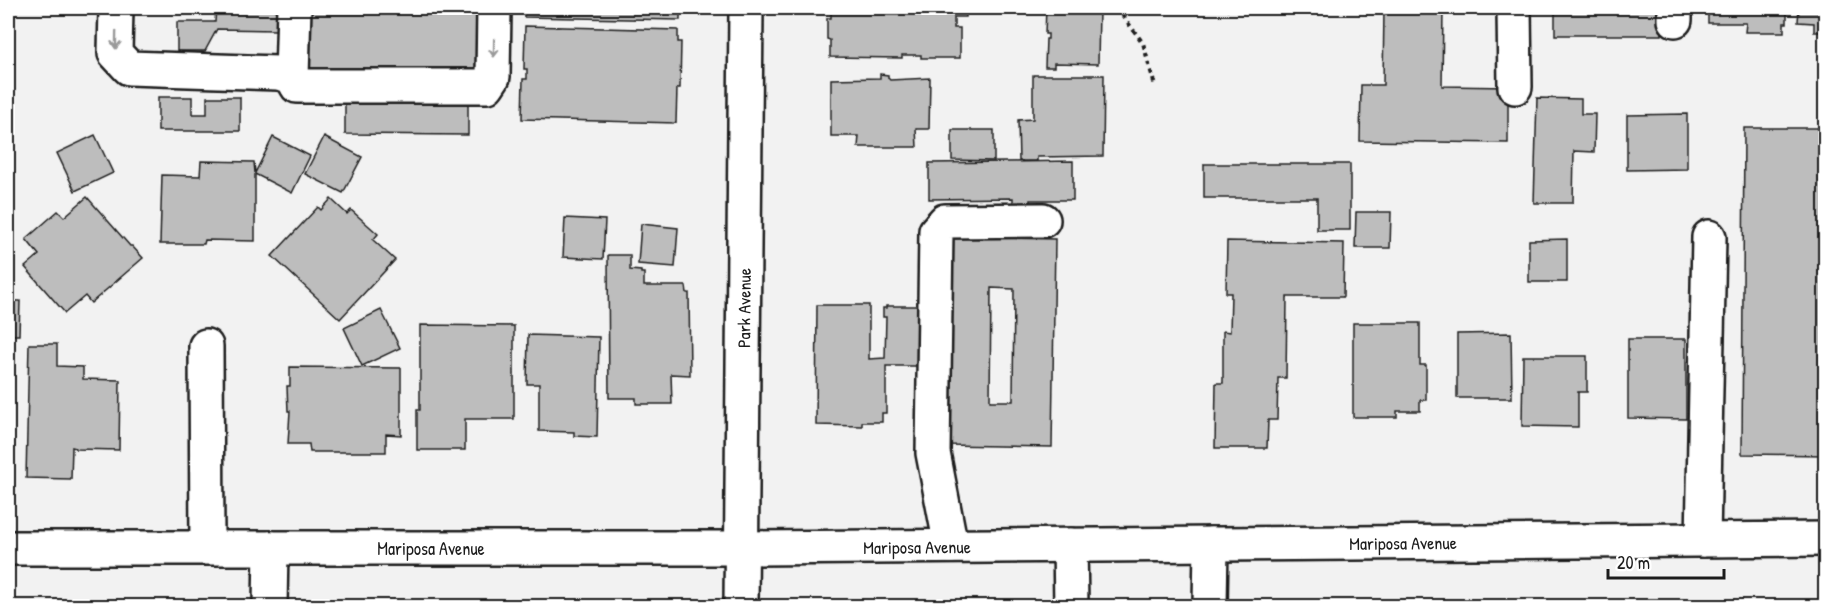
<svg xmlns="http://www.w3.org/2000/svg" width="1833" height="614" viewBox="0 0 1833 614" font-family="'Patrick Hand',sans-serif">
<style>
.building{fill:#bdbdbd;stroke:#1c1c1c;stroke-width:1.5;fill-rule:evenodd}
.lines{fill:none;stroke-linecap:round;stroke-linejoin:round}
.minor-casing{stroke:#1c1c1c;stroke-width:38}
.path{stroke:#1c1c1c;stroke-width:4;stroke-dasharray:4.5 4.5;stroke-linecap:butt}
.minor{stroke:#fff;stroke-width:33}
.oneway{stroke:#999}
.labels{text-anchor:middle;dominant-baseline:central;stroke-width:6;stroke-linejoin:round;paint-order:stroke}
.street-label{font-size:18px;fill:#1c1c1c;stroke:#fff}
</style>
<rect width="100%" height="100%" fill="#f2f2f2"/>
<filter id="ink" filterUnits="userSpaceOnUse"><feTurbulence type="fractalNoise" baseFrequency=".0167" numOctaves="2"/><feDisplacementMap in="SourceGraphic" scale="12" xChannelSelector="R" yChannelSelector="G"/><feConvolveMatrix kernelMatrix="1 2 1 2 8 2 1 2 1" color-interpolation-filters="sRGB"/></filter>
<g filter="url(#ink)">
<g class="building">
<path d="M 216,8 L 276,8 L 276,30 L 217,29 L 205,51 L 177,51 L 177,22 L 215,22 Z"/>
<path d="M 303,8 L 425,10 L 425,8 L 487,8 L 485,77 L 302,74 Z"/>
<path d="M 524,8 L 680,8 L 680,20 L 524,17 Z"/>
<path d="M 831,8 L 966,8 L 966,17 L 954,17 L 954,28 L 960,28 L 960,58 L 921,58 L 921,55 L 902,55 L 902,58 L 830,57 L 830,40 L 827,39 L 827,18 L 831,18 Z"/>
<path d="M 1046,8 L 1055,8 L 1055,9 L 1071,10 L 1071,8 L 1085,8 L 1084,9 L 1099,10 L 1098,64 L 1054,63 L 1054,67 L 1045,67 L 1046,39 L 1048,39 L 1048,34 L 1045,34 Z"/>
<path d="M 1137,8 L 1317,8 L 1317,11 L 1137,9 Z"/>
<path d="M 1384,8 L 1443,8 L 1442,86 L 1508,87 L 1508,143 L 1360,141 L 1361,85 L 1383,85 Z"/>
<rect x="1555" y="8" width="107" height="27"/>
<path d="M 1708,8 L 1787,8 L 1787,23 L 1784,23 L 1784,32 L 1745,32 L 1746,23 L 1708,23 Z"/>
<path d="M 1799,8 L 1826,8 L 1826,32 L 1814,32 L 1814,23 L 1798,22 Z"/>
<path d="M 525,26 L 678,30 L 678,42 L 681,42 L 680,88 L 677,88 L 676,123 L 522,119 L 523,79 L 527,79 L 527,69 L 524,69 Z"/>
<path d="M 8,41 L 11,41 L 10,61 L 12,61 L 12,107 L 8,107 Z"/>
<path d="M 880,74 L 888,75 L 888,78 L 890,80 L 930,78 L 929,129 L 916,129 L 917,147 L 858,147 L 859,136 L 831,136 L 831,79 L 880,78 Z"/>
<path d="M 1033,75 L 1104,75 L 1103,156 L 1037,157 L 1037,161 L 1019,161 L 1018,120 L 1033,119 Z"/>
<path d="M 158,97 L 192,97 L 192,114 L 207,114 L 207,97 L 240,97 L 240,131 L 158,131 Z"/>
<path d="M 1537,98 L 1581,99 L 1581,114 L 1595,114 L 1594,152 L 1574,151 L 1573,203 L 1534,203 Z"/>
<path d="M 345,99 L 468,101 L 468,135 L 345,134 Z"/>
<path d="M 1687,114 L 1687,169 L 1627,170 L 1627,115 Z"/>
<path d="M 1744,128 L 1826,128 L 1826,455 L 1742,454 Z"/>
<path d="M 952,130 L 994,130 L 994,161 L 952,160 Z"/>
<path d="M 95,135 L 113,173 L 75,191 L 57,153 Z"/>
<path d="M 273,137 L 310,156 L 292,193 L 255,174 L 255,241 L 205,240 L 204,244 L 160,244 L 162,175 L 200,176 L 201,161 L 254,162 L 255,173 Z"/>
<path d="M 324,137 L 362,157 L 343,193 L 305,174 Z"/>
<path d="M 1073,161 L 1073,200 L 1030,200 L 1030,203 L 1013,203 L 1013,198 L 929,199 L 929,163 Z"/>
<path d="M 1204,164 L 1350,164 L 1350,230 L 1317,230 L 1317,198 L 1204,198 Z"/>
<path d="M 87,197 L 130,246 L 132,246 L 143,258 L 91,303 L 85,296 L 65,313 L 25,267 L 39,255 L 26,239 L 58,211 L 64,217 Z"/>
<path d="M 331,199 L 347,214 L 351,210 L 378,234 L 373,240 L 395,260 L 340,319 L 272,256 L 318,207 L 321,210 Z"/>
<path d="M 1356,212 L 1391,212 L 1390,248 L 1355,248 Z"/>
<path d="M 565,218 L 605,220 L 603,259 L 563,257 Z"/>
<path d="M 641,224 L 678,228 L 675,267 L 638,264 Z"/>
<path d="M 951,237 L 1055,239 L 1052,447 L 948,445 ZM 991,288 L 1014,289 L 1013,401 L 990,401 Z"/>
<path d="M 1567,239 L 1567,282 L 1529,282 L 1529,240 Z"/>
<path d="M 1227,241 L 1344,243 L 1343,297 L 1287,297 L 1286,378 L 1278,378 L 1277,420 L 1268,420 L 1267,448 L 1215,448 L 1216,383 L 1223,383 L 1223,331 L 1230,332 L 1231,293 L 1226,293 Z"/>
<path d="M 608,255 L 630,255 L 630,270 L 641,271 L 641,273 L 644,273 L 644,286 L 686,286 L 687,293 L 689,293 L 690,375 L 671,374 L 672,404 L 636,404 L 636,398 L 609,398 Z"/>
<path d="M 8,301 L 20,301 L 19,335 L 8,335 Z"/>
<path d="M 817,305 L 869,305 L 869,359 L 885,358 L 886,317 L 883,317 L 883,308 L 886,308 L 886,306 L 923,306 L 925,366 L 886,366 L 886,413 L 882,413 L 882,422 L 862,422 L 862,426 L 816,425 Z"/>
<path d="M 381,310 L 400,348 L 362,366 L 344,328 Z"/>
<path d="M 1353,323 L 1420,323 L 1420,365 L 1426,365 L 1426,400 L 1420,400 L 1420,411 L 1397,411 L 1397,417 L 1353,417 Z"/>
<path d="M 420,325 L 514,326 L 514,419 L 465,419 L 465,450 L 417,450 L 417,410 L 420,410 Z"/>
<path d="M 1511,333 L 1512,398 L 1457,398 L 1457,334 Z"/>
<path d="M 528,335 L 599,337 L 597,437 L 574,436 L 574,432 L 539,431 L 539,384 L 527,384 Z"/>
<path d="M 1628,339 L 1686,339 L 1686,419 L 1628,418 Z"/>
<path d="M 29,344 L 57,344 L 57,366 L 83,367 L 83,379 L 120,380 L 119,450 L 76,449 L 76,448 L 72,447 L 71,479 L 26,478 Z"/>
<path d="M 1523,356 L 1587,356 L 1587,392 L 1578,392 L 1578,427 L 1522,426 Z"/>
<path d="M 290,367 L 401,368 L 401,435 L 386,434 L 386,452 L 310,452 L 309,444 L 288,444 L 290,411 L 288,411 L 287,386 L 290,386 Z"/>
</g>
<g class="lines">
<defs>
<g id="minor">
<path d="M 116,8 L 115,53 L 129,68 L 278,73 L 292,76"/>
<path d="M 294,8 L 292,76 L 297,86 L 487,86 L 493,77 L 494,8"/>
<path d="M 1514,8 L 1515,87"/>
<path d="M 1675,20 L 1675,8"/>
<path d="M 206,346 L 207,547"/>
<path d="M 1703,540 L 1709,237"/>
<path d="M 1070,545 L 1071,606"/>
<path d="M 951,546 L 933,453 L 936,231 L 945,221 L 1043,220"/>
<path id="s1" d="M 8,548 L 741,548 L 1826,539"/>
<path d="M 270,606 L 271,548"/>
<path id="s2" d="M 741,606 L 746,8"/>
<path d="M 1210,606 L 1211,544"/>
</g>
</defs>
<use href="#minor" class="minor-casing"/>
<path class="path" d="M 1117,8 L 1143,43 L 1155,86"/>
<use href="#minor" class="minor"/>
</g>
<defs><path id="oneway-shaft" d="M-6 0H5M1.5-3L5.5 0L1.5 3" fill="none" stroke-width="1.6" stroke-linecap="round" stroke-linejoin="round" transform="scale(1.5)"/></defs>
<g class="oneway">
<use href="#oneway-shaft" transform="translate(116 40) rotate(91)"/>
<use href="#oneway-shaft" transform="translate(494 48) rotate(91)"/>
</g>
</g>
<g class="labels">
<g class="street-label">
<text stroke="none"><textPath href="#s2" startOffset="298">Park Avenue</textPath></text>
<text stroke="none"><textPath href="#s1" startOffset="1395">Mariposa Avenue</textPath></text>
<text stroke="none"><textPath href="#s1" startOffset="909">Mariposa Avenue</textPath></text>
<text stroke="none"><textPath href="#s1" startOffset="423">Mariposa Avenue</textPath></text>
</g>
</g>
<rect width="1833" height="614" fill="none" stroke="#fff" stroke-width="30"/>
<rect x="15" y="15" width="1803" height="584" fill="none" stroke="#1c1c1c" stroke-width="2" filter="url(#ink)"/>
<path d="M1608 569v9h116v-9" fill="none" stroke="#1c1c1c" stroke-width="3"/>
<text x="1617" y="569" font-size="18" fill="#1c1c1c" stroke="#ffffff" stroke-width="4.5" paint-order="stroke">20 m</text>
</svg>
